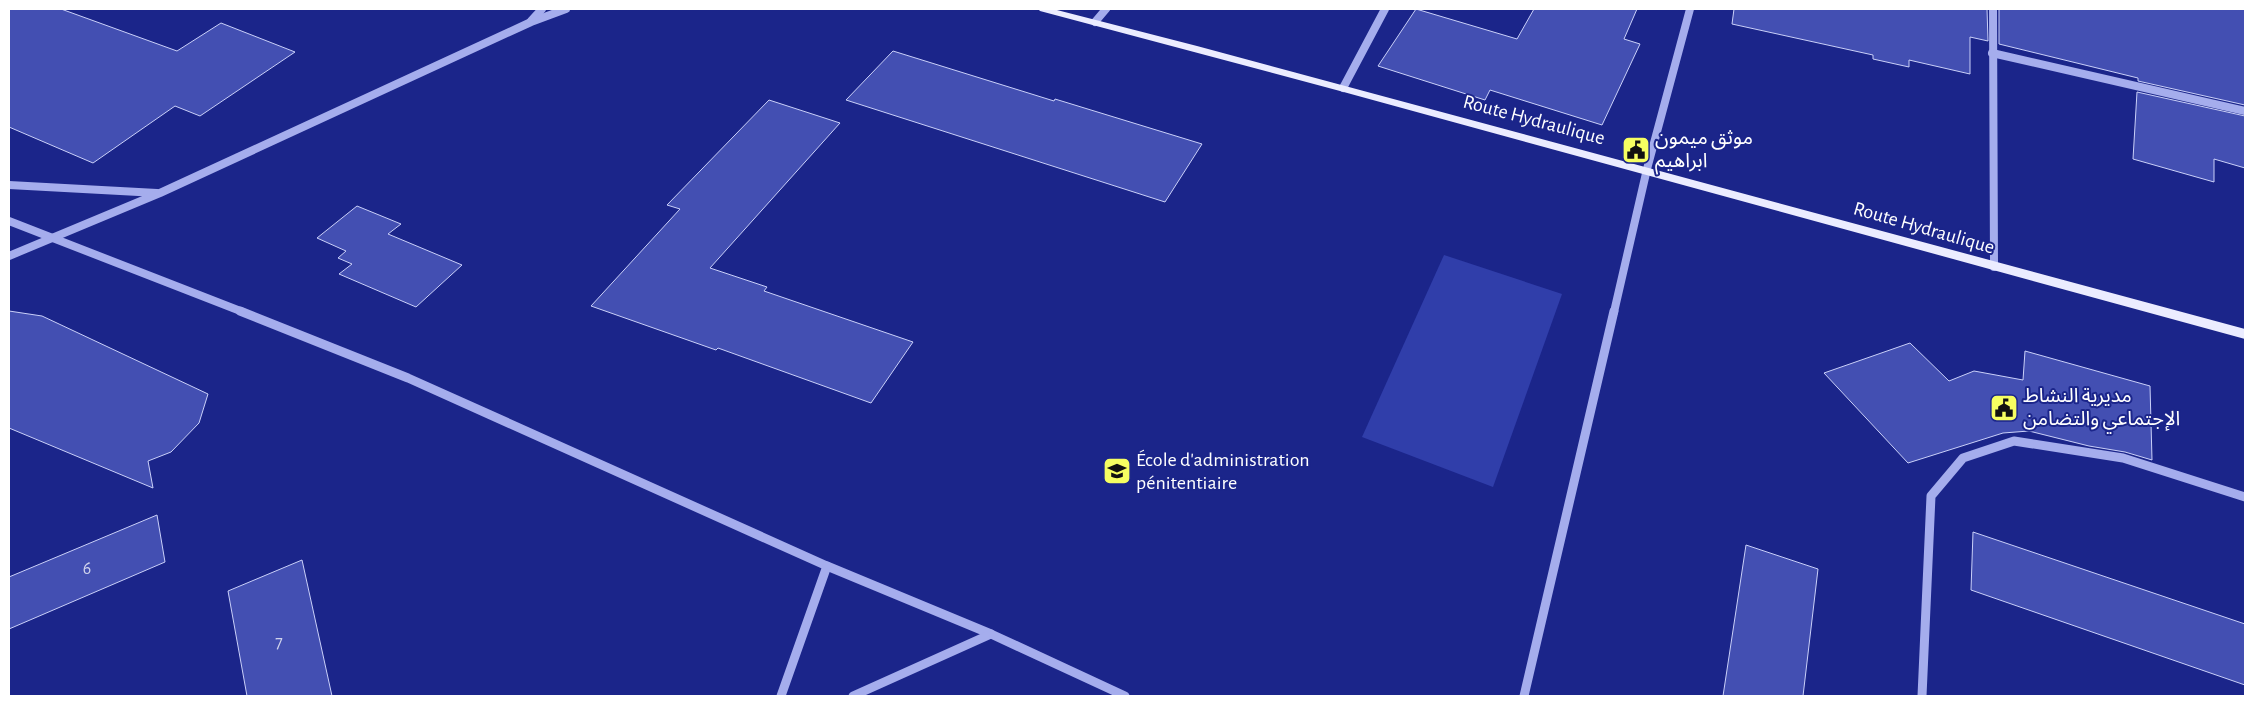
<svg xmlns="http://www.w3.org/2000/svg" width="2254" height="705" viewBox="0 0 2254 705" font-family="'Alegreya Sans','Noto Sans Arabic',sans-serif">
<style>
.green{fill:#303eaa}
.building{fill:#434fb2;stroke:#cad0f9}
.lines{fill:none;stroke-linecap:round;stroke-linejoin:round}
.minor-far1{stroke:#a5aded;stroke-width:8}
.minor{stroke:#a5aded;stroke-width:9}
.major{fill:#ebecff;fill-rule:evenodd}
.labels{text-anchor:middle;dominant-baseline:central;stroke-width:4;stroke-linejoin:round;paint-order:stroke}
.number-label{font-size:18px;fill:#d0d3ec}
.street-label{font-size:20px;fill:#fff;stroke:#1b258a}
.poi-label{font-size:20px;fill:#fff;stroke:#1b258a;text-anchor:start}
</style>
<rect width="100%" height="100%" fill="#1b258a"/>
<path class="green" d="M 1444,255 L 1562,294 L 1493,487 L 1362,437 Z"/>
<g class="building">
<path d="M 9,9 L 61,9 L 177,51 L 221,23 L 295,52 L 200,116 L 175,106 L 93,163 L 9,127 Z"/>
<path d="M 1416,9 L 1517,39 L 1534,9 L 1637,9 L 1624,39 L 1640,44 L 1602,125 L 1490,90 L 1485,100 L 1378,66 Z"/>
<path d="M 1734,9 L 1987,9 L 1988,41 L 1970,37 L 1970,74 L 1909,60 L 1909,67 L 1873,59 L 1873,55 L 1732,24 Z"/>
<path d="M 1999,9 L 2245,9 L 2245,105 L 2138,81 L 2138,78 L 1999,44 Z"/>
<path d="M 893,51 L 1054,101 L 1055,99 L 1202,144 L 1165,202 L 846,100 Z"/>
<path d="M 2137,92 L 2245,116 L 2245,168 L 2214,159 L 2214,182 L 2133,159 Z"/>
<path d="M 769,100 L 840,123 L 710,268 L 767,287 L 764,291 L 913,342 L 871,403 L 718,348 L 716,350 L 591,306 L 680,209 L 667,205 Z"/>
<path d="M 357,206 L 401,224 L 388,234 L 462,265 L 416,307 L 339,274 L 352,264 L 338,258 L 346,251 L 317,238 Z"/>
<path d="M 9,311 L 42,316 L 208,394 L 199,423 L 171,452 L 148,461 L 153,488 L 9,428 Z"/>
<path d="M 1910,343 L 1949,381 L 1974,371 L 2023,380 L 2025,351 L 2150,386 L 2152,460 L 2125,452 L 2089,446 L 2029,431 L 2003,433 L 1908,463 L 1824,373 Z"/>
<path d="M 157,515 L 165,562 L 9,629 L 9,577 Z"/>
<path d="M 1973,532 L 2245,624 L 2245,685 L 1971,590 Z"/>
<path d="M 1746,545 L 1818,569 L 1803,696 L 1723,696 Z"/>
<path d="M 302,560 L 332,696 L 247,696 L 228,591 Z"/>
</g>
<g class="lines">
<g class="minor-far1">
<path d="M 1993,9 L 1994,267"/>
<path d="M 531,21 L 542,9"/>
<path d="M 1095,22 L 1106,9"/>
<path d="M 1992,53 L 2245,111"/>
<path d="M 1343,88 L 1385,9"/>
<path d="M 9,185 L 157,193"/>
<path d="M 9,221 L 243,312"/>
<path d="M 9,256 L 160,193 L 531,22 L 566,9"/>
<path d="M 1614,312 L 1647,169 L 1690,9"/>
</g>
<g class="minor">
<path d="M 240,311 L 408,378 L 827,566 L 991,634 L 1125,696"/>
<path d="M 781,696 L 827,566"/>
<path d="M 853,696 L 991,634"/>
<path d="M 1524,696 L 1614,311"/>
<path d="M 1922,696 L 1931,496 L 1963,458 L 2014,441 L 2123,458 L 2245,497"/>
</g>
<path class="major" d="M 1038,9 L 1053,9 L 1197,46 L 2245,329 L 2245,339 L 1340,91 L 1040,11 Z"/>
</g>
<defs>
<symbol id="civic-square" viewBox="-11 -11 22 22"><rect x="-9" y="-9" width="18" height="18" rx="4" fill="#f6fe61" stroke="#1b258a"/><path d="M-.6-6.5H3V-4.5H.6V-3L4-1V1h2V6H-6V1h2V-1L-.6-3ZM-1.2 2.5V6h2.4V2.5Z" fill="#111"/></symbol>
<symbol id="school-square" viewBox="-11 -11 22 22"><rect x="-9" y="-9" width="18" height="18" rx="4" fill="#f6fe61" stroke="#1b258a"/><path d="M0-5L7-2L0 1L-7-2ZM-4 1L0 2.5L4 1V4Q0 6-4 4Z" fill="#111"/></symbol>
</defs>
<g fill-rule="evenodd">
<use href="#civic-square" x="1620" y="134" width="32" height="32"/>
<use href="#civic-square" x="1988" y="392" width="32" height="32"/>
<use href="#school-square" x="1101" y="455" width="32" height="32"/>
</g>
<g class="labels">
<g class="number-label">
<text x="87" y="569">6</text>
<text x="279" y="643">7</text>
</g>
<g class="street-label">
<text transform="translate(1534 120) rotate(15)">Route Hydraulique</text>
<text transform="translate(1924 228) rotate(16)">Route Hydraulique</text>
</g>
<g class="poi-label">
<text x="1655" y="138">موثق ميمون<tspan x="1655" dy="23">ابراهيم</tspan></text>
<text x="2023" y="396">مديرية النشاط<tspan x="2023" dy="23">الإجتماعي والتضامن</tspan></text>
<text x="1136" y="460">École d'administration<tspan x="1136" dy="23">pénitentiaire</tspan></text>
</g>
</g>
<rect width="2254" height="705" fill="none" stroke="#ffffff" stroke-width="20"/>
</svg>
